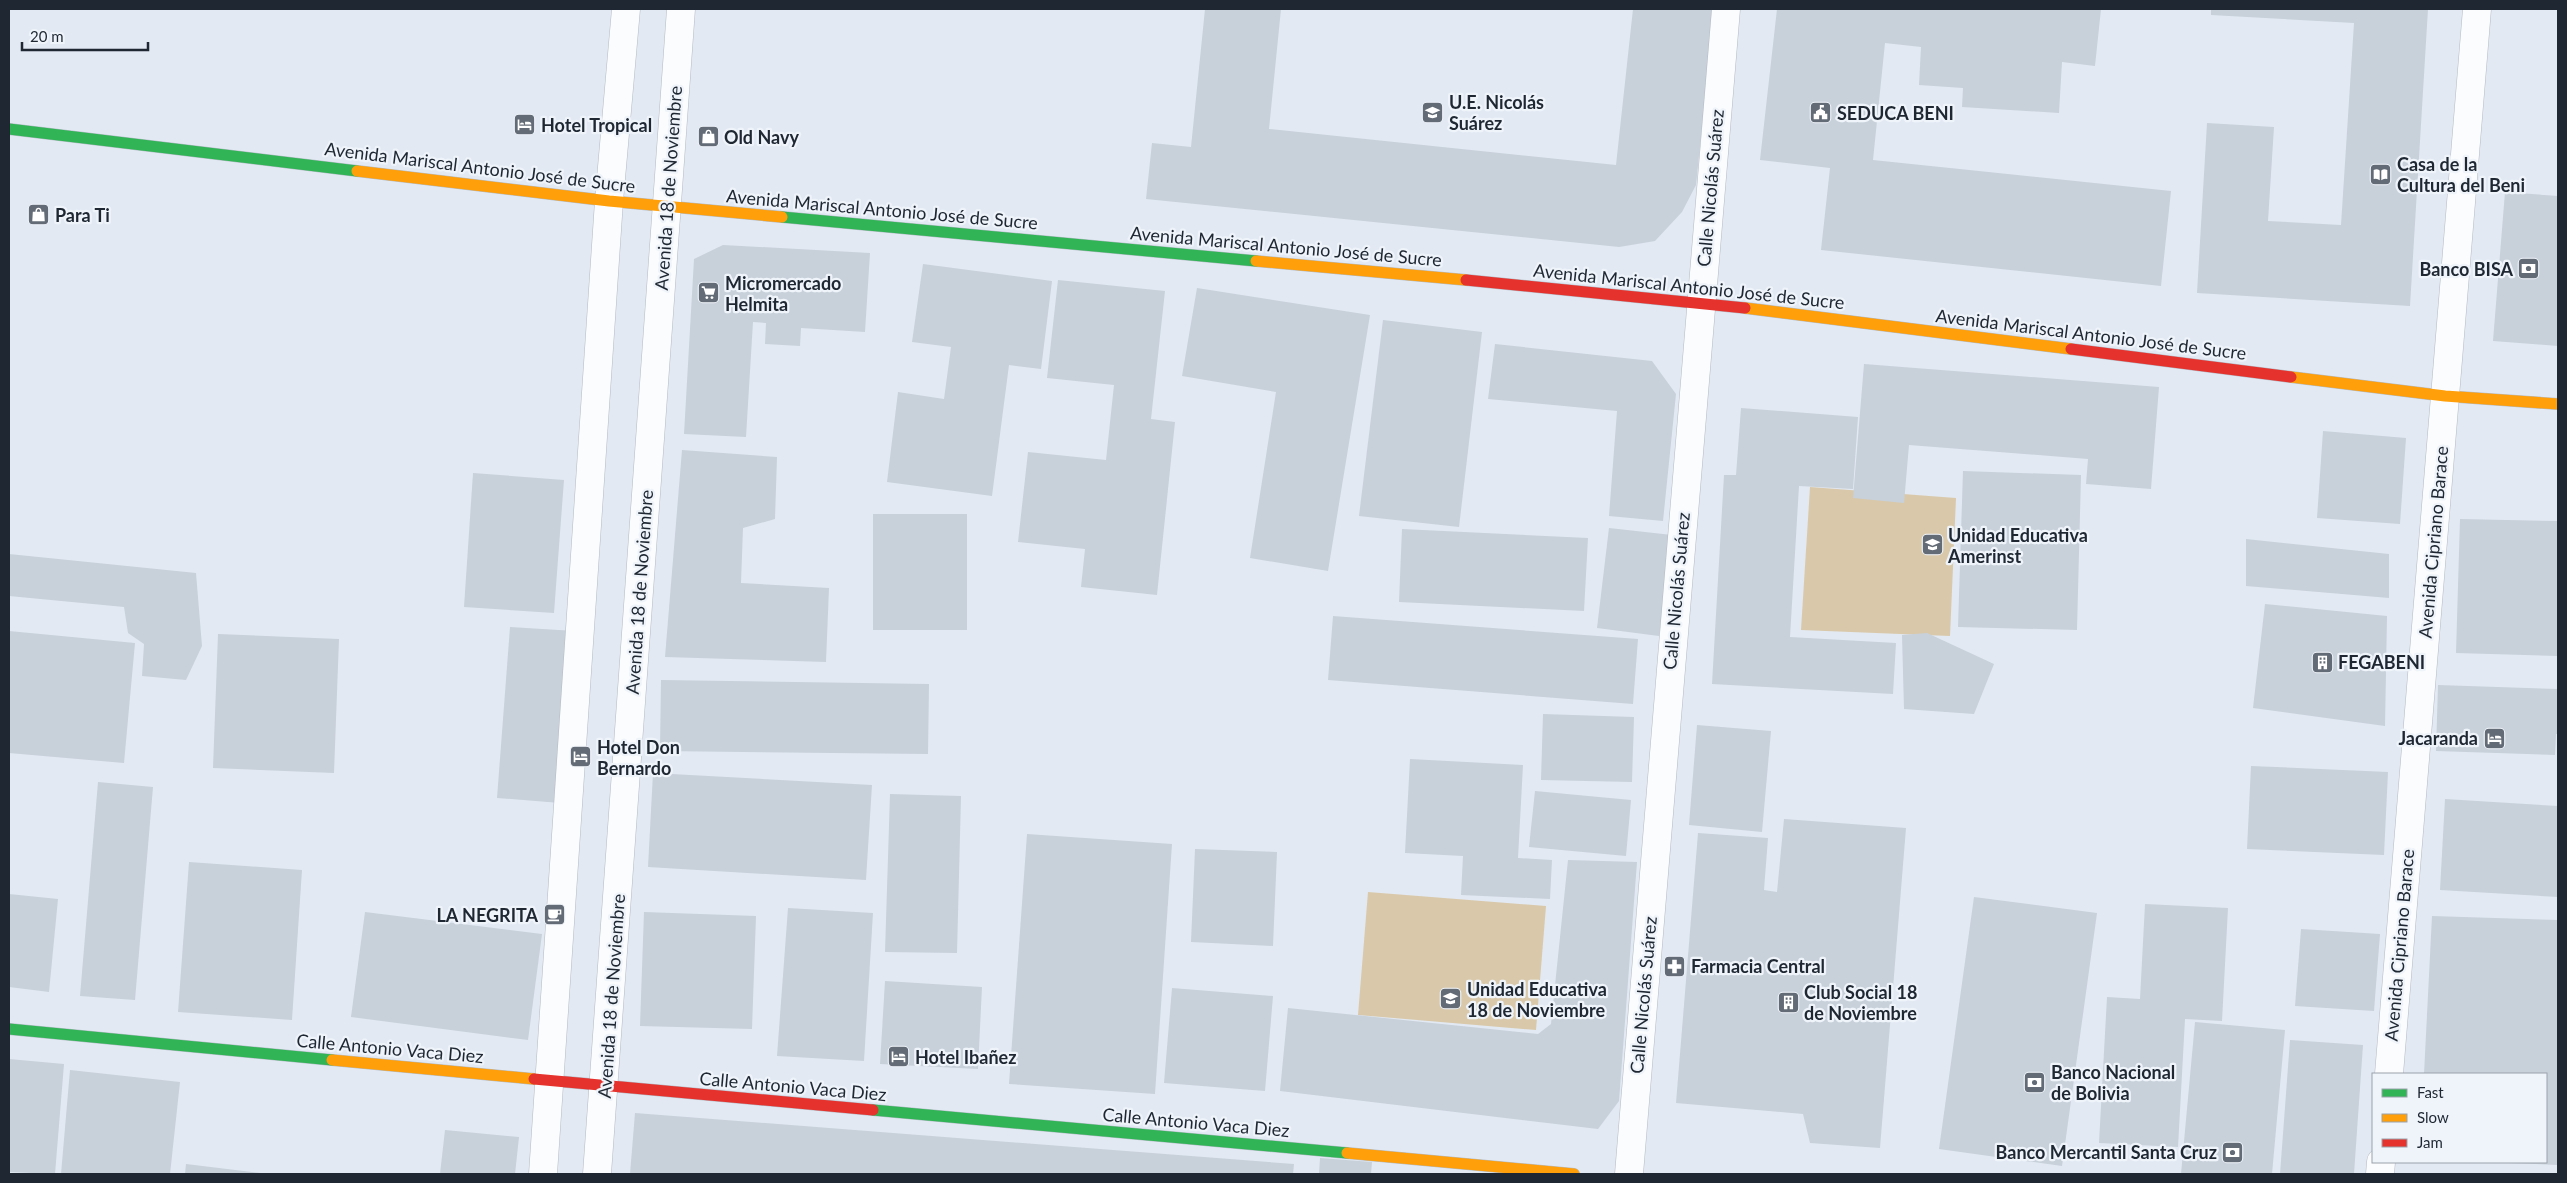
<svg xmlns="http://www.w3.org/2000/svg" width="2567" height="1183" viewBox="0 0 2567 1183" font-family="Lato,sans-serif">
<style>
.green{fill:#d9c9aa}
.building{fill:#c8d0da}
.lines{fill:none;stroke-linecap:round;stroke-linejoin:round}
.street-casing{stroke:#b2bac4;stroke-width:29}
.fast-casing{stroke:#b2bac4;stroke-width:12}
.slow-casing{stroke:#b2bac4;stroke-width:12}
.jam-casing{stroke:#b2bac4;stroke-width:12}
.street{stroke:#fbfcfd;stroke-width:28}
.fast{stroke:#30b455;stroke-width:11}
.slow{stroke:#ff9f0a;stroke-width:11}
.jam{stroke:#e5322d;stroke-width:11}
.labels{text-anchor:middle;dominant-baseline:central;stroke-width:4.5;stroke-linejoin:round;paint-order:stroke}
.poi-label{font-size:18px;font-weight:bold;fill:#1e2732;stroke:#eff4fa;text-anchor:start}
.street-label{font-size:18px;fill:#1e2732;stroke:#eff4fa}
</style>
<rect width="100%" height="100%" fill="#e2e9f3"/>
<g class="green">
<path d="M 1810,487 L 1956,498 L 1950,636 L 1801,630 Z"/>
<path d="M 1368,892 L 1546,906 L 1536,1030 L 1358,1015 Z"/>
</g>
<g class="building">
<path d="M 1205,9 L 1281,9 L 1269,129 L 1616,165 L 1633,9 L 1714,9 L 1696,185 L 1682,212 L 1655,241 L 1619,247 L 1146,199 L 1152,143 L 1191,147 Z"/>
<path d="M 1777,9 L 2101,9 L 2095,66 L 2062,62 L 2059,113 L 1962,107 L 1963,88 L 1919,85 L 1921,47 L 1885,43 L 1873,160 L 2171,191 L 2161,286 L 1821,250 L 1830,168 L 1760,160 Z"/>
<path d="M 2211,9 L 2428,9 L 2410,306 L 2197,293 L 2207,123 L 2274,127 L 2268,221 L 2341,225 L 2354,23 L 2211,15 Z"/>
<path d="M 2505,192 L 2558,196 L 2558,346 L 2493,341 Z"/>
<path d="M 723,245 L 870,253 L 865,332 L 801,328 L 800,346 L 765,344 L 766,323 L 753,322 L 746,437 L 684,434 L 694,259 Z"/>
<path d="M 923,264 L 1052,281 L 1041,369 L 1009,365 L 992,496 L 887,482 L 898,392 L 944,399 L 951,347 L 912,342 Z"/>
<path d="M 1058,280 L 1165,291 L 1151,419 L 1175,422 L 1157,595 L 1081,587 L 1085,549 L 1018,542 L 1028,452 L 1106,460 L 1114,385 L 1047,378 Z"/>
<path d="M 1197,288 L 1370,315 L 1328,571 L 1250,558 L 1276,392 L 1182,376 Z"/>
<path d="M 1383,320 L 1482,332 L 1459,527 L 1359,516 Z"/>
<path d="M 1495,344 L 1652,361 L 1676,394 L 1663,521 L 1609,516 L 1617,411 L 1488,399 Z"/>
<path d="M 1864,364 L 2159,387 L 2151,489 L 2086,484 L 2088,459 L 1909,445 L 1904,503 L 1853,498 Z"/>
<path d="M 1741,408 L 1858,417 L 1853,489 L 1799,486 L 1790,637 L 1896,643 L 1893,694 L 1712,684 L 1724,475 L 1736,475 Z"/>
<path d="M 2323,431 L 2406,438 L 2400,524 L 2317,518 Z"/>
<path d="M 682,450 L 777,457 L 775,519 L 743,528 L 741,583 L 829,588 L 826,662 L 665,657 Z"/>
<path d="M 1963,471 L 2081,475 L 2077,630 L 1958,627 Z"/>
<path d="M 473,473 L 564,480 L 554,613 L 464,607 Z"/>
<rect x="873" y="514" width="94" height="116"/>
<path d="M 2460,519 L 2558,521 L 2558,656 L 2456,653 Z"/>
<path d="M 1609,528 L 1672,535 L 1659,636 L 1597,628 Z"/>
<path d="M 1402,529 L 1588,538 L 1584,611 L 1399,602 Z"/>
<path d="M 2246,539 L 2389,554 L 2389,598 L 2246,586 Z"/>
<path d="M 9,554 L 196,573 L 202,646 L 186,680 L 142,676 L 144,644 L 128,633 L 124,607 L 9,596 Z"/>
<path d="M 2265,604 L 2387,616 L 2385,726 L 2253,708 Z"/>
<path d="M 1333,616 L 1638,639 L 1633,704 L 1328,680 Z"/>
<path d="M 510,627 L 575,631 L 560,803 L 497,798 Z"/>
<path d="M 9,631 L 135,643 L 124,763 L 9,753 Z"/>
<path d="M 1927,633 L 1994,664 L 1974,714 L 1904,709 L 1902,635 Z"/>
<path d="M 218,634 L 339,639 L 334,773 L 213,768 Z"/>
<path d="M 661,680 L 929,684 L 928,754 L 660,751 Z"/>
<path d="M 2438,685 L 2558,689 L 2558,734 L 2556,734 L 2555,755 L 2436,751 Z"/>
<path d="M 1543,714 L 1634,717 L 1632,782 L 1541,780 Z"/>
<path d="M 1697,725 L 1771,731 L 1762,832 L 1689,825 Z"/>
<path d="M 1410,759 L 1523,765 L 1518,858 L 1552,860 L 1550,899 L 1461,895 L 1463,856 L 1405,853 Z"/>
<path d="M 2251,766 L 2388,772 L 2384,855 L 2247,849 Z"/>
<path d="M 653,773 L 872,785 L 866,880 L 648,867 Z"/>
<path d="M 98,782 L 153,787 L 135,1000 L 80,996 Z"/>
<path d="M 1535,791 L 1631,800 L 1626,856 L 1529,847 Z"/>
<path d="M 890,794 L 961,796 L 957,953 L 885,952 Z"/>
<path d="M 2445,799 L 2558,806 L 2558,897 L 2440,890 Z"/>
<path d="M 1784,819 L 1906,828 L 1880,1148 L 1810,1143 L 1803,1114 L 1676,1103 L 1698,833 L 1768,838 L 1764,890 L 1777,892 Z"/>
<path d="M 1027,834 L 1172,844 L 1155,1094 L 1009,1084 Z"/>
<path d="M 1195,849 L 1277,852 L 1273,946 L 1191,942 Z"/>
<path d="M 1568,860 L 1637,862 L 1619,1101 L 1598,1129 L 1280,1091 L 1288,1008 L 1538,1034 L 1551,1024 Z"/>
<path d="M 189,862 L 302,870 L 292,1020 L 178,1012 Z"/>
<path d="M 9,894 L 58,899 L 49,992 L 9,987 Z"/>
<path d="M 1974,897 L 2097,913 L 2062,1166 L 1939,1149 Z"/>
<path d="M 2145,904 L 2228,908 L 2222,1021 L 2185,1019 L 2178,1147 L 2099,1143 L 2107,997 L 2140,999 Z"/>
<path d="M 788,908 L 873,913 L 864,1061 L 777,1056 Z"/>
<path d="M 365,912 L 542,934 L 528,1040 L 351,1017 Z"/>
<path d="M 644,912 L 756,916 L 752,1029 L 640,1026 Z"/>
<path d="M 2432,916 L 2558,920 L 2558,1165 L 2507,1163 L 2546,1162 L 2546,1074 L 2424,1074 Z"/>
<path d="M 2301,929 L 2380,934 L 2374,1011 L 2295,1006 Z"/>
<path d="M 885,981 L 982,987 L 978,1069 L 880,1064 Z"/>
<path d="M 1172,988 L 1273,996 L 1265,1091 L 1164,1083 Z"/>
<path d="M 2195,1022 L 2285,1030 L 2272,1174 L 2181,1174 Z"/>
<path d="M 2290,1040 L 2363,1045 L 2354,1174 L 2280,1174 Z"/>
<path d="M 9,1059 L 64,1064 L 55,1174 L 9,1172 Z"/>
<path d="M 70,1070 L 180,1082 L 170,1174 L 61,1174 Z"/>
<path d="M 635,1113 L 1294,1164 L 1293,1174 L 630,1174 Z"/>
<path d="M 445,1130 L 519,1137 L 515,1174 L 440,1174 Z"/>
<path d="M 1320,1158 L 1372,1162 L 1371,1174 L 1319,1174 Z"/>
<path d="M 186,1164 L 261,1173 L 260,1174 L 185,1174 Z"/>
</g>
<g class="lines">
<defs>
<g id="street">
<path d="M 2389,1074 L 2477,9"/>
<path d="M 543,1174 L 609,201 L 626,9"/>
<path d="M 597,1174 L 681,9"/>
<path d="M 1629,1174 L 1726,9"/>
<path d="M 2380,1174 L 2381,1162"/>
</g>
<g id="fast">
<path d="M 9,129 L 357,171"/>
<path d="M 782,217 L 1256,261"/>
<path d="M 9,1029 L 332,1060"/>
<path d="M 873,1110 L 1347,1153"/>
</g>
<g id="slow">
<path d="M 357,171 L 609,201 L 782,217"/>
<path d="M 1256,261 L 1466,280"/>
<path d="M 1745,308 L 2071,349"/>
<path d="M 2291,377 L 2445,396 L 2558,404"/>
<path d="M 332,1060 L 534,1079"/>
<path d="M 1347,1153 L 1574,1174"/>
</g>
<g id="jam">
<path d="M 1466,280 L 1745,308"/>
<path d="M 2071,349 L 2291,377"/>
<path d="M 534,1079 L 873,1110"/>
</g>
</defs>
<use href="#street" class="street-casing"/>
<use href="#fast" class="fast-casing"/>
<use href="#slow" class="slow-casing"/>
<use href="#jam" class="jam-casing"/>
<use href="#street" class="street"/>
<use href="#fast" class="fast"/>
<use href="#slow" class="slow"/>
<use href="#jam" class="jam"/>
</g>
<defs>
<symbol id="school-square" viewBox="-11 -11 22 22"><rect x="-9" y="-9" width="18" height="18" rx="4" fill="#636b76" stroke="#eff4fa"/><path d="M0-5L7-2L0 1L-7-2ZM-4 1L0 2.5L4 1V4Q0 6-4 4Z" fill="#fff"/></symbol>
<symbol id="civic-square" viewBox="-11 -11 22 22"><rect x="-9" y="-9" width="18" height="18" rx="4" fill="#636b76" stroke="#eff4fa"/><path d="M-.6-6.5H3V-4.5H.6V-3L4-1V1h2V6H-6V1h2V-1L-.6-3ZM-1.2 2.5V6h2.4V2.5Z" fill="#fff"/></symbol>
<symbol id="hotel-square" viewBox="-11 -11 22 22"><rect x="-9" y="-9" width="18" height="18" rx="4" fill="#636b76" stroke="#eff4fa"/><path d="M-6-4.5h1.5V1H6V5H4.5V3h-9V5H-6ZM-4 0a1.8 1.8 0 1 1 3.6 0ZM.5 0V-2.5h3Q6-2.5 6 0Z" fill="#fff"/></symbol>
<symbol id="shop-square" viewBox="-11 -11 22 22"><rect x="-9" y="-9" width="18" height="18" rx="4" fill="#636b76" stroke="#eff4fa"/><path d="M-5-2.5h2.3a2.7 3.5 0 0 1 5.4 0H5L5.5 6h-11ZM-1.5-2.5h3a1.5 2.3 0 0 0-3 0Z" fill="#fff"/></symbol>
<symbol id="library-square" viewBox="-11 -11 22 22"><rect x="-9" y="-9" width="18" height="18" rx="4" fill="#636b76" stroke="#eff4fa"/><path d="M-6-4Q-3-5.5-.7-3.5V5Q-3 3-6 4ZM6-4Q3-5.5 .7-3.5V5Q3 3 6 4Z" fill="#fff"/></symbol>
<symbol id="bank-square" viewBox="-11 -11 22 22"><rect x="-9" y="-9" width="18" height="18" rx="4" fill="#636b76" stroke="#eff4fa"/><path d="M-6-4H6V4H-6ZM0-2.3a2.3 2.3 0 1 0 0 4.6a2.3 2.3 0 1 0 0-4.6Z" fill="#fff"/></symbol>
<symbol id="supermarket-square" viewBox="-11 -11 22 22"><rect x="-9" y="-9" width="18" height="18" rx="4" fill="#636b76" stroke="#eff4fa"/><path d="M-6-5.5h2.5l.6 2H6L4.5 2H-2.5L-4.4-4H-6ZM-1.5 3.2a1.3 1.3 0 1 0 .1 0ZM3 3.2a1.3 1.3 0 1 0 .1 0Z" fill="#fff"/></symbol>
<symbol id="building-square" viewBox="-11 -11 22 22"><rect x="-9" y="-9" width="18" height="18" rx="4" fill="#636b76" stroke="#eff4fa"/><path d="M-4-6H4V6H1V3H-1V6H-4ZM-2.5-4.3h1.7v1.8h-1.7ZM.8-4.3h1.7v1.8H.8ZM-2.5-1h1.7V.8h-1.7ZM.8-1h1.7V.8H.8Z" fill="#fff"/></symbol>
<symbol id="cafe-square" viewBox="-11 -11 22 22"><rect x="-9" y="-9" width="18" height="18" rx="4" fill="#636b76" stroke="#eff4fa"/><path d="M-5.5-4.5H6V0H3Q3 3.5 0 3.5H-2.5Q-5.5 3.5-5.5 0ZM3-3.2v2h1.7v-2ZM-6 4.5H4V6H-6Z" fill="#fff"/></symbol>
<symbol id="pharmacy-square" viewBox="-11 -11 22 22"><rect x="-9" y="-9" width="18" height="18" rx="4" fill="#636b76" stroke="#eff4fa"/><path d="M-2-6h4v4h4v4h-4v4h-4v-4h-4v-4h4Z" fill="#fff"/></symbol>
</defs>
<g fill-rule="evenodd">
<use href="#school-square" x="1420" y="100" width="25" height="25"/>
<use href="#civic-square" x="1808" y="100" width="25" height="25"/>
<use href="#hotel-square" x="512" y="112" width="25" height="25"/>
<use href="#shop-square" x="696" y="124" width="25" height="25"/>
<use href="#library-square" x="2368" y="162" width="25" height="25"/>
<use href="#shop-square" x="26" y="202" width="25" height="25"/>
<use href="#bank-square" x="2516" y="256" width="25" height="25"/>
<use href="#supermarket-square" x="696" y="280" width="25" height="25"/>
<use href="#school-square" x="1920" y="532" width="25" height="25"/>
<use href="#building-square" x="2310" y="650" width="25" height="25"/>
<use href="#hotel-square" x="2482" y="726" width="25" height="25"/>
<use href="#hotel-square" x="568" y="744" width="25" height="25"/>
<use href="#cafe-square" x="542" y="902" width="25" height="25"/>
<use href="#pharmacy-square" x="1662" y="954" width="25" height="25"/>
<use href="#school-square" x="1438" y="986" width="25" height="25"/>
<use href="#building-square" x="1776" y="990" width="25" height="25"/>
<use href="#hotel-square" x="886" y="1044" width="25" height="25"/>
<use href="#bank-square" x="2022" y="1070" width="25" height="25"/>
<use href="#bank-square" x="2220" y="1140" width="25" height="25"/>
</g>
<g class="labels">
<g class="poi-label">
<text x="1449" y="102">U.E. Nicolás<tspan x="1449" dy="21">Suárez</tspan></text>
<text x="1837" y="113">SEDUCA BENI</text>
<text x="541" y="125">Hotel Tropical</text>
<text x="724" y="137">Old Navy</text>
<text x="2397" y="164">Casa de la<tspan x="2397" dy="21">Cultura del Beni</tspan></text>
<text x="55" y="215">Para Ti</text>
<text x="2513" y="269" text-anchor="end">Banco BISA</text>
<text x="725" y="283">Micromercado<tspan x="725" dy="21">Helmita</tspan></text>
<text x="1948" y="535">Unidad Educativa<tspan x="1948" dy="21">Amerinst</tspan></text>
<text x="2338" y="662">FEGABENI</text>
<text x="2478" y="738" text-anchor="end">Jacaranda</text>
<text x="597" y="747">Hotel Don<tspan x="597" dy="21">Bernardo</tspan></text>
<text x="538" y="915" text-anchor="end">LA NEGRITA</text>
<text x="1691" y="966">Farmacia Central</text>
<text x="1467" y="989">Unidad Educativa<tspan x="1467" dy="21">18 de Noviembre</tspan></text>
<text x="1804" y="992">Club Social 18<tspan x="1804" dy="21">de Noviembre</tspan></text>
<text x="915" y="1057">Hotel Ibañez</text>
<text x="2051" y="1072">Banco Nacional<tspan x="2051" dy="21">de Bolivia</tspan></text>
<text x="2217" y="1152" text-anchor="end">Banco Mercantil Santa Cruz</text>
</g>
<g class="street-label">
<text transform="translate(480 167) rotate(7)">Avenida Mariscal Antonio José de Sucre</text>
<text transform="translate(668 188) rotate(-86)">Avenida 18 de Noviembre</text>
<text transform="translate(1710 188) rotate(-85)">Calle Nicolás Suárez</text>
<text transform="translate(882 209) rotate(5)">Avenida Mariscal Antonio José de Sucre</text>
<text transform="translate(1286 246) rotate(5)">Avenida Mariscal Antonio José de Sucre</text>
<text transform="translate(1689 286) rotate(6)">Avenida Mariscal Antonio José de Sucre</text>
<text transform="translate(2091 334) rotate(7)">Avenida Mariscal Antonio José de Sucre</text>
<text transform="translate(2433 542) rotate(-85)">Avenida Cipriano Barace</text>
<text transform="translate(1676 591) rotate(-85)">Calle Nicolás Suárez</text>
<text transform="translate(639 592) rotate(-86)">Avenida 18 de Noviembre</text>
<text transform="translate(2399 945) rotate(-85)">Avenida Cipriano Barace</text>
<text transform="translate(1643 995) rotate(-85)">Calle Nicolás Suárez</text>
<text transform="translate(611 996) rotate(-86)">Avenida 18 de Noviembre</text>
<text transform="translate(390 1048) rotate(5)">Calle Antonio Vaca Diez</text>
<text transform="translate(793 1086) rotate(5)">Calle Antonio Vaca Diez</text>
<text transform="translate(1196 1122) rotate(5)">Calle Antonio Vaca Diez</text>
</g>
</g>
<rect width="2567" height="1183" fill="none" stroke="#1e2732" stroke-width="20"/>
<rect x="2372" y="1073" width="175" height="90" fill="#eff4fa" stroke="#9ba2aa"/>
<rect x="2382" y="1089" width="25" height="8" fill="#30b455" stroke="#9ba2aa"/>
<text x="2417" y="1098" font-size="15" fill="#1e2732">Fast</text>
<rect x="2382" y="1114" width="25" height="8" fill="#ff9f0a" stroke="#9ba2aa"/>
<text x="2417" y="1123" font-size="15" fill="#1e2732">Slow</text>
<rect x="2382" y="1139" width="25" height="8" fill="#e5322d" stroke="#9ba2aa"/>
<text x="2417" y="1148" font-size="15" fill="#1e2732">Jam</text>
<path d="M22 42v8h126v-8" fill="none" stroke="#1e2732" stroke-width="2.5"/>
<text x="30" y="42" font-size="15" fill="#1e2732" stroke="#eff4fa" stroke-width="4" paint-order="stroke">20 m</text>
</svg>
